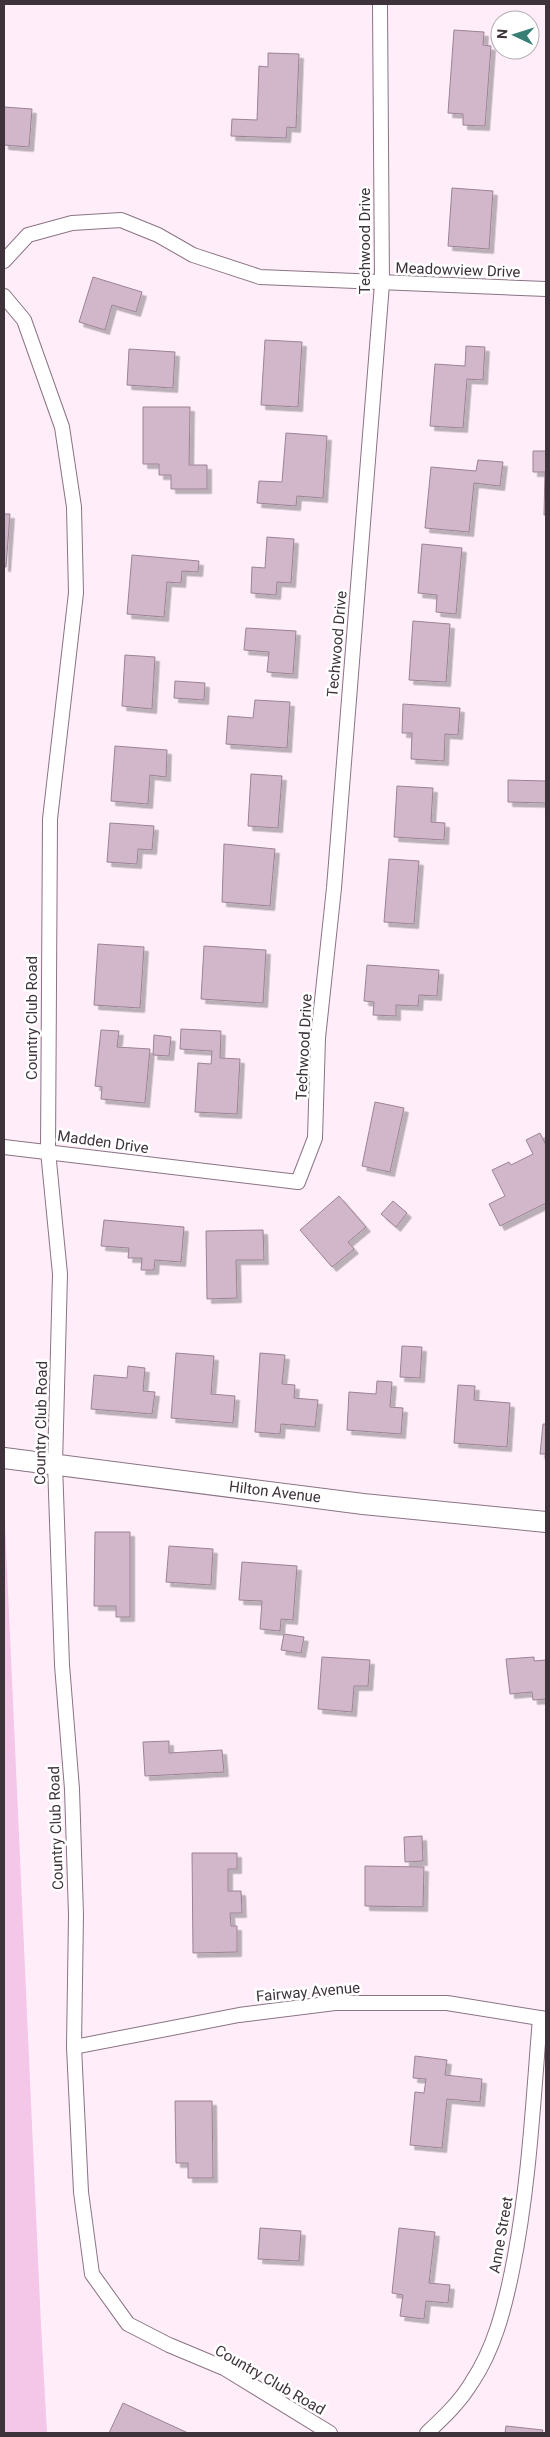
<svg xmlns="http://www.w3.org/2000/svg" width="550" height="2437" viewBox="0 0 550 2437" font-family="Roboto,sans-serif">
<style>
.green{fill:#f4c6e8}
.building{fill:#d1b7c9;stroke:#9b8294;filter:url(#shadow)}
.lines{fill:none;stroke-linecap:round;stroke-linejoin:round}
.street-casing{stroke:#8b7384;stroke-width:16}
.secondary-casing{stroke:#8b7384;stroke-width:22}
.street{stroke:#fff;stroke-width:14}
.secondary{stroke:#fff;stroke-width:20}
.labels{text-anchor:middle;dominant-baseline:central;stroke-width:5;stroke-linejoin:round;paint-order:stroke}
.street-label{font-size:15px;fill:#3e333b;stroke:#fff}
</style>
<defs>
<filter id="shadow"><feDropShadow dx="4.5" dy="4.5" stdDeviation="0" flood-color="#0004"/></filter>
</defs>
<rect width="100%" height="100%" fill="#ffeefa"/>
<path class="green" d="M 4,1502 L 41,2325 L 47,2433 L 4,2433 Z"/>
<g class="building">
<path d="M 454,30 L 484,32 L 483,45 L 491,46 L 485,126 L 463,125 L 463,114 L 448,113 Z"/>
<path d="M 268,53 L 299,54 L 296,128 L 287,127 L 286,138 L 231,136 L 232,119 L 257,120 L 259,66 L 268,67 Z"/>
<path d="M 4,107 L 32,109 L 29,147 L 4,145 Z"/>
<path d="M 452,188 L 493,191 L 489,249 L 448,246 Z"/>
<path d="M 93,277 L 142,292 L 136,312 L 112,305 L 105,330 L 79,322 Z"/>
<path d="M 265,340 L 302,342 L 298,407 L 261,405 Z"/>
<path d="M 466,346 L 485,347 L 483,380 L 467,379 L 463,428 L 430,426 L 435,364 L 465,366 Z"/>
<path d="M 129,349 L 175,352 L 173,388 L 127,385 Z"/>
<path d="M 143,407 L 190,407 L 189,465 L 207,465 L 207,489 L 171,489 L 171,475 L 159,475 L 159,464 L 143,464 Z"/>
<path d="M 286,433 L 327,436 L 323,498 L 297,496 L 296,506 L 257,503 L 259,481 L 282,482 Z"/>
<path d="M 533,451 L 546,451 L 546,515 L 544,515 L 545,472 L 533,472 Z"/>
<path d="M 478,460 L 503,462 L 500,486 L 474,483 L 469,532 L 425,528 L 431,467 L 476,471 Z"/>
<path d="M 4,514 L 10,514 L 6,567 L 4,567 Z"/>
<path d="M 267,537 L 294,539 L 291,583 L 277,582 L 276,595 L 251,593 L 252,567 L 265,568 Z"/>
<path d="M 422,544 L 462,548 L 456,614 L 436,612 L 437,595 L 418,593 Z"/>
<path d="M 132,555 L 199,561 L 198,572 L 182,571 L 181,583 L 167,582 L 164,617 L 127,614 Z"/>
<path d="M 413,621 L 450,624 L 446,682 L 409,680 Z"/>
<path d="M 246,628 L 296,631 L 293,674 L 267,672 L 269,652 L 244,650 Z"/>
<path d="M 125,655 L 155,657 L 152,709 L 122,706 Z"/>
<path d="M 175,681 L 205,683 L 204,700 L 174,698 Z"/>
<path d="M 255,700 L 290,702 L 287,748 L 226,744 L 228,716 L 253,718 Z"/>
<path d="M 403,704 L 460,708 L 458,735 L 445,734 L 444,761 L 411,759 L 412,733 L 402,733 Z"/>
<path d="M 115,746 L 167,750 L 166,777 L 150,775 L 148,804 L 111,801 Z"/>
<path d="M 251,774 L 282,776 L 278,828 L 248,826 Z"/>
<path d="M 508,780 L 546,781 L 546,803 L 508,802 Z"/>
<path d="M 397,786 L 433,788 L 431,822 L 445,823 L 444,840 L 394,837 Z"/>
<path d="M 110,823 L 154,826 L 152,850 L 138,849 L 137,864 L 107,862 Z"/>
<path d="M 224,844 L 275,849 L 270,906 L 222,902 Z"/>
<path d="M 389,859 L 419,861 L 414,924 L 384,922 Z"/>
<path d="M 98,944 L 144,947 L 140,1008 L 94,1005 Z"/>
<path d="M 204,946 L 266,950 L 263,1003 L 201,999 Z"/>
<path d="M 367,965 L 439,970 L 437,996 L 419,995 L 418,1006 L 396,1005 L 396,1016 L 373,1015 L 374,1002 L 364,1001 Z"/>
<path d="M 181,1029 L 221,1031 L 220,1058 L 240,1059 L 237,1114 L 195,1112 L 198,1063 L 211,1064 L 212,1051 L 180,1049 Z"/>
<path d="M 101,1030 L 119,1031 L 117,1047 L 150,1049 L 145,1103 L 101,1099 L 102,1087 L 95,1086 Z"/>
<path d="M 154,1035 L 171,1037 L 169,1056 L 153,1055 Z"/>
<path d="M 375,1102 L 404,1108 L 390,1172 L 362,1166 Z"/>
<path d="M 540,1133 L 546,1145 L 546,1203 L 500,1226 L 489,1204 L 505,1196 L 492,1170 L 509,1162 L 511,1165 L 533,1154 L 526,1140 Z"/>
<path d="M 339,1196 L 366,1227 L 348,1242 L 354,1249 L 332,1267 L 300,1230 Z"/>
<path d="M 393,1201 L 407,1213 L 396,1227 L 381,1214 Z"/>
<path d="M 104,1220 L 184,1227 L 181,1262 L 155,1260 L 154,1270 L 141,1270 L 142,1258 L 128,1258 L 129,1248 L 101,1246 Z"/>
<path d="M 263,1230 L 264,1260 L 236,1260 L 237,1298 L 207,1299 L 206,1231 Z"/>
<path d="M 402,1346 L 422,1347 L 420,1378 L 400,1377 Z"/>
<path d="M 176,1353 L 214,1356 L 211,1394 L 235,1396 L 233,1423 L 171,1418 Z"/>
<path d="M 260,1353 L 285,1355 L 282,1384 L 295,1385 L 294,1398 L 318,1400 L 315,1427 L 281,1424 L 280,1434 L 255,1432 Z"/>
<path d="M 128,1366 L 145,1368 L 143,1391 L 155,1392 L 152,1414 L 91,1409 L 94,1375 L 127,1378 Z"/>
<path d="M 377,1381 L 392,1382 L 390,1407 L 403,1408 L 401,1434 L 347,1430 L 349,1392 L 376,1394 Z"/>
<path d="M 458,1385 L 475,1386 L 474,1400 L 510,1403 L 507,1447 L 454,1443 Z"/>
<path d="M 543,1424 L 546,1424 L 546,1454 L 540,1454 Z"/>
<path d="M 95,1532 L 130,1532 L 130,1617 L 116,1617 L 116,1606 L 94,1606 Z"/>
<path d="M 169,1546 L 213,1549 L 211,1585 L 166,1582 Z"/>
<path d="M 242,1562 L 297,1566 L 293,1620 L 281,1619 L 280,1631 L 260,1629 L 262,1601 L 239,1600 Z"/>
<path d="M 284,1634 L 304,1637 L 301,1653 L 281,1650 Z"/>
<path d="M 322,1657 L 370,1660 L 368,1686 L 354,1686 L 352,1712 L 318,1709 Z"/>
<path d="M 534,1657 L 534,1661 L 546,1660 L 546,1699 L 533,1700 L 532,1692 L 510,1694 L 506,1659 Z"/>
<path d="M 169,1741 L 169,1753 L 222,1750 L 224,1772 L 145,1776 L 143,1742 Z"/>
<path d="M 422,1836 L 423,1861 L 405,1862 L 404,1837 Z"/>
<path d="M 192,1853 L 237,1853 L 237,1869 L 228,1869 L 228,1891 L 241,1891 L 242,1913 L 230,1913 L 231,1926 L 237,1926 L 237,1952 L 193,1953 Z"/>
<path d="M 365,1866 L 424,1867 L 423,1907 L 365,1906 Z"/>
<path d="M 415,2056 L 447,2060 L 445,2075 L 482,2079 L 480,2102 L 447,2099 L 442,2148 L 410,2145 L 415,2092 L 424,2093 L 426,2079 L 413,2078 Z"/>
<path d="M 175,2101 L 212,2101 L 213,2178 L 188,2178 L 188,2163 L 176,2163 Z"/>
<path d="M 260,2228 L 301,2231 L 299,2261 L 258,2259 Z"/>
<path d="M 399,2228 L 435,2232 L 429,2283 L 450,2285 L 448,2303 L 426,2301 L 424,2319 L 400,2316 L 403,2295 L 392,2293 Z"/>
<path d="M 123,2403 L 188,2433 L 109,2433 Z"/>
<path d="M 506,2426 L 543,2430 L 542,2433 L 505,2433 Z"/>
</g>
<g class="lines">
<defs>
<g id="street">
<path d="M 4,261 L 28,235 L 72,223 L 121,220 L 158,235 L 193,255 L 260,277 L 546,289"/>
<path d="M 4,296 L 24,320 L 62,427 L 74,507 L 76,593 L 50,819 L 48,1151 L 60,1274 L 55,1464 L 62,1665 L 72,1789 L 76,1915 L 74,2047 L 81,2192 L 92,2274 L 128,2324 L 169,2345 L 224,2368 L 330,2433"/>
<path d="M 4,1147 L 298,1182 L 315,1138 L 318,1038 L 334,888 L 382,284 L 380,4"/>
<path d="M 74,2047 L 239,2015 L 335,2003 L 447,2003 L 546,2019"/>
<path d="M 427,2433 C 444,2417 460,2402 472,2382 C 494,2349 504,2310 512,2271 C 529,2188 533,2103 540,2018"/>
</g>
<path id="secondary" d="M 4,1458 L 363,1504 L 546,1522"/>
</defs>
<use href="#street" class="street-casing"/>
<use href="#secondary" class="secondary-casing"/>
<use href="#street" class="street"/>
<use href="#secondary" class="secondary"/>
</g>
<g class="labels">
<g class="street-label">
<text transform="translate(365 241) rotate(-90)">Techwood Drive</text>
<text transform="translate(458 270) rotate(2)">Meadowview Drive</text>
<text transform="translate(337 644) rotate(-85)">Techwood Drive</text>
<text transform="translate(32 1018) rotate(-90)">Country Club Road</text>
<text transform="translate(304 1047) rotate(-87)">Techwood Drive</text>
<text transform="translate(103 1142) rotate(8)">Madden Drive</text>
<text transform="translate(41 1423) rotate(-89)">Country Club Road</text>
<text transform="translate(275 1492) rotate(7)">Hilton Avenue</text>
<text transform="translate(56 1828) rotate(-92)">Country Club Road</text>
<text transform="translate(308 1992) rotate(-5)">Fairway Avenue</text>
<text transform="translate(501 2235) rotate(-80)">Anne Street</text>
<text transform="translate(270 2380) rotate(30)">Country Club Road</text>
</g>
</g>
<rect width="550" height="2437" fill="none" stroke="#3e333b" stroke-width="10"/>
<g transform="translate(515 35) rotate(274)"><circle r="24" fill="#ffffff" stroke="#b2adb1"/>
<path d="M0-4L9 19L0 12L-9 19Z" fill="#377e75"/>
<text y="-8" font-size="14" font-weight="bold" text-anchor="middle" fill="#3e333b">N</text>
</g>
</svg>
